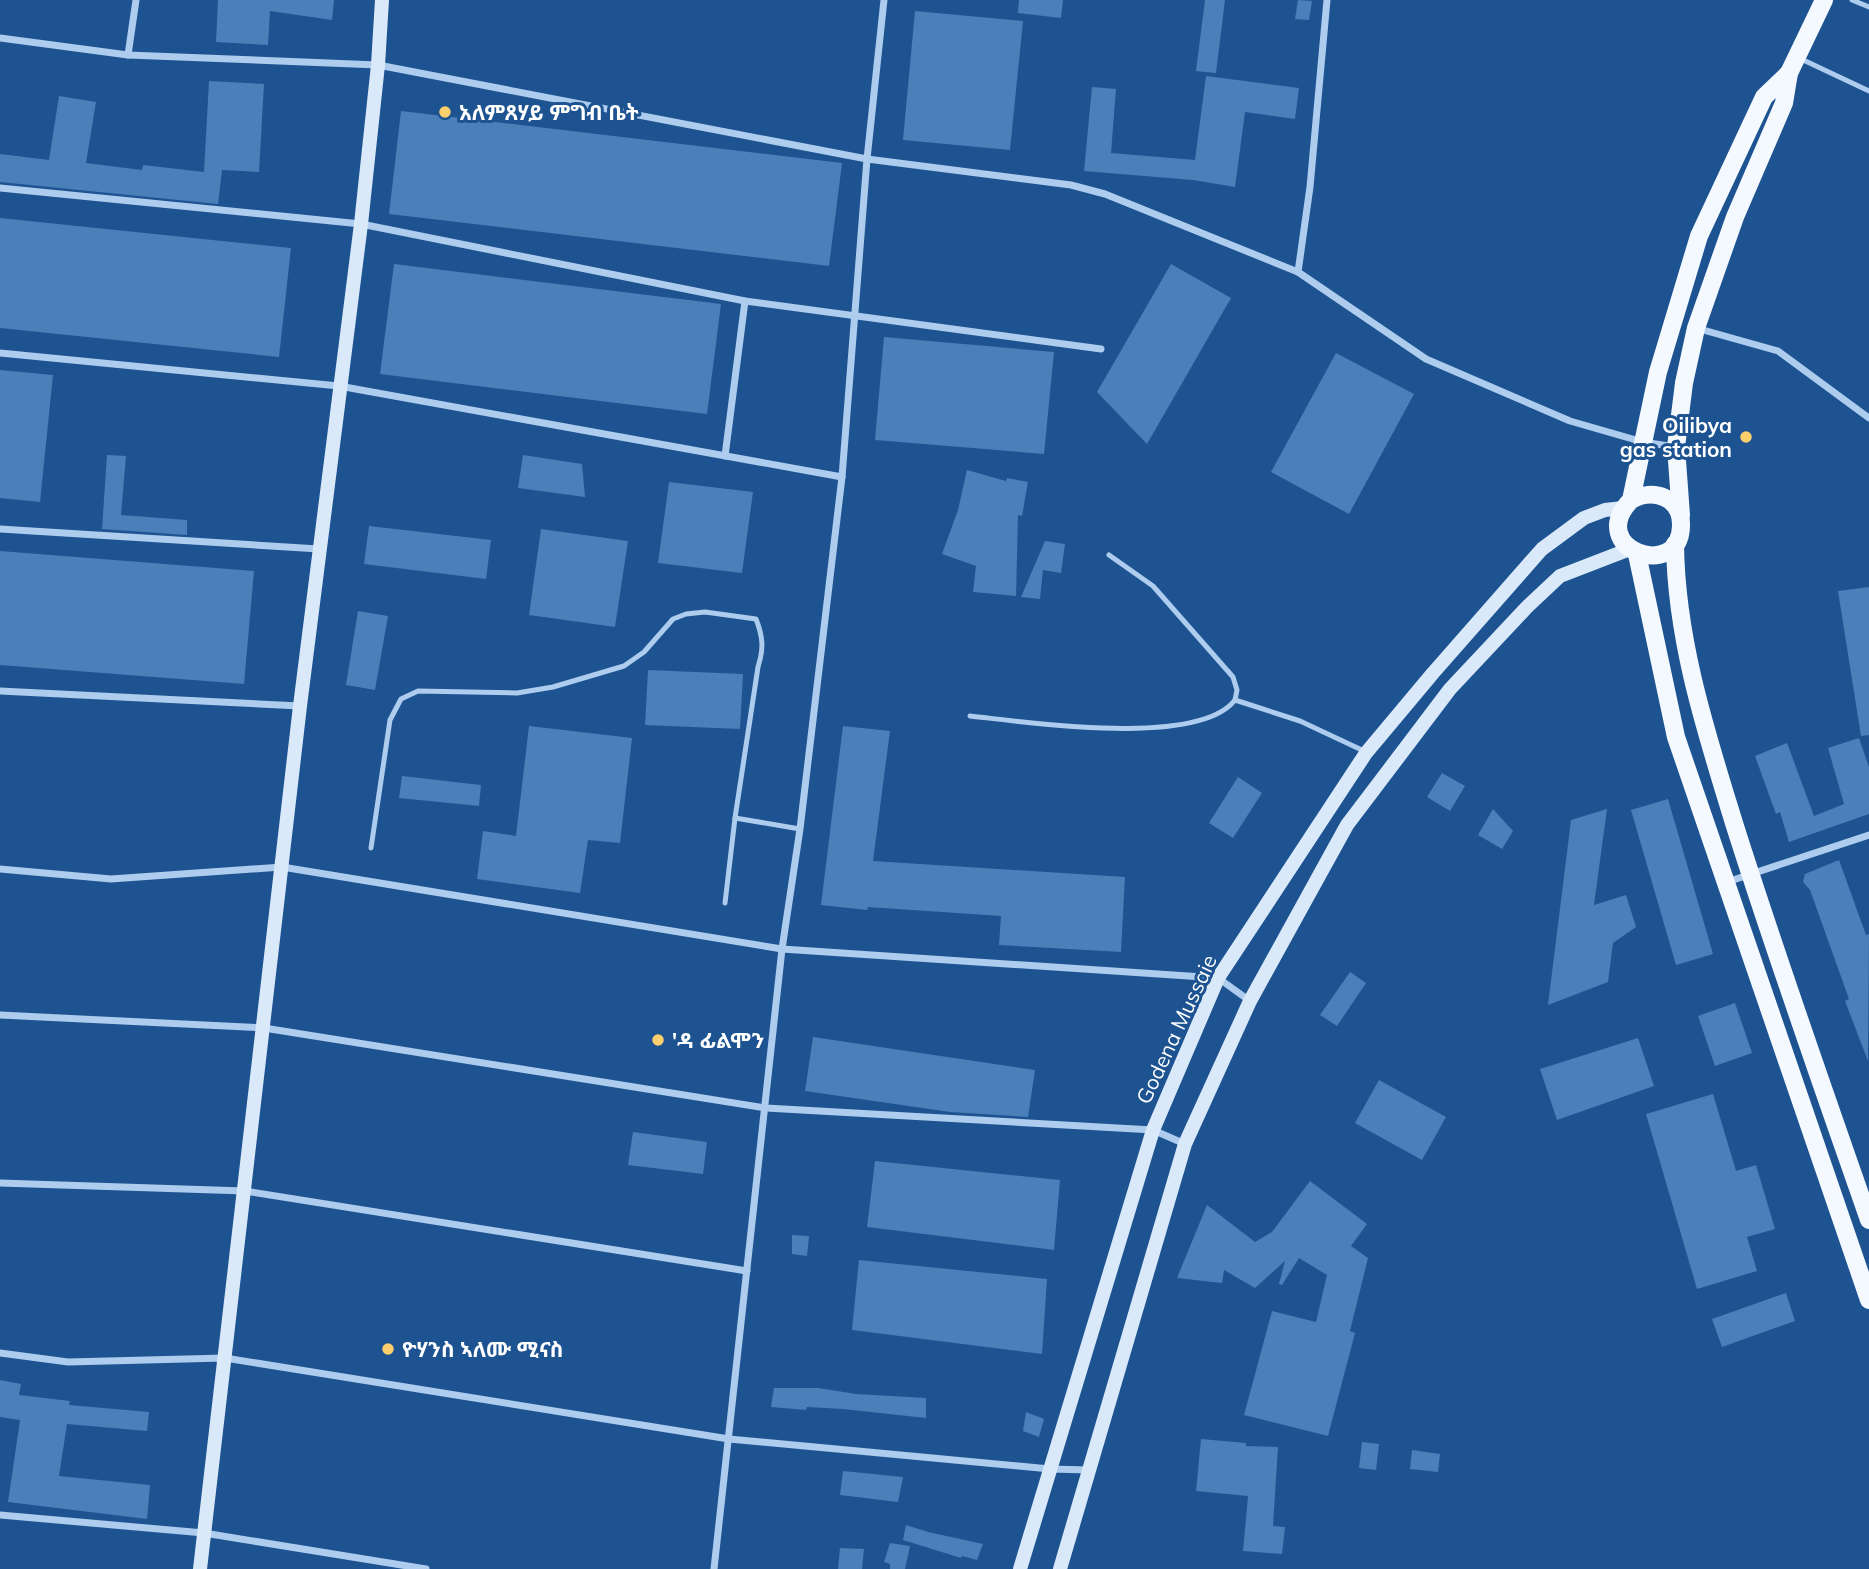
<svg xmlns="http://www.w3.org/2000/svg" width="1869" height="1569" viewBox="0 0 1869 1569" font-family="Mulish,'Noto Sans Ethiopic',sans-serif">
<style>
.building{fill:#4a7fb9}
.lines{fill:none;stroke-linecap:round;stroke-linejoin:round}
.lane{stroke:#adccee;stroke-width:5}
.street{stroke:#adccee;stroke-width:7}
.secondary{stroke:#dae9fa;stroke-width:14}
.primary{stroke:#f4f9ff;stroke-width:18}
.poi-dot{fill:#fdcf6c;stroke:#1d5391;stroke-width:2.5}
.labels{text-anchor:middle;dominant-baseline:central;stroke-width:6;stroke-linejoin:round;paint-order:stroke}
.poi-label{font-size:21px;font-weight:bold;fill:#fff;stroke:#1d5391;text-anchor:start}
.street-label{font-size:21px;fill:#fff;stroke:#1d5391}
</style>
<rect width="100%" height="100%" fill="#1d5391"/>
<g class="building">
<path d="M 218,0 L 334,0 L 332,20 L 270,11 L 268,45 L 216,42 Z"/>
<path d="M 1019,0 L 1063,0 L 1061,18 L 1018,13 Z"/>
<path d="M 1205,0 L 1225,0 L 1216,73 L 1196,71 Z"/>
<path d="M 1298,0 L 1312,1 L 1309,20 L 1295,19 Z"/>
<path d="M 915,11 L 1023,21 L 1010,150 L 903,140 Z"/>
<path d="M 1206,76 L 1299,88 L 1295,119 L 1245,112 L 1235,187 L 1193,180 L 1084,171 L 1092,87 L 1116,89 L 1111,153 L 1195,160 Z"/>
<path d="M 209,81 L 264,84 L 259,172 L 222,170 L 218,204 L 0,182 L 0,154 L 49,160 L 59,96 L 96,102 L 86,163 L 142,170 L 143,165 L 204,172 Z"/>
<path d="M 401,111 L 842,163 L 829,266 L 389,214 Z"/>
<path d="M 0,218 L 291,248 L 279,357 L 0,328 Z"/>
<path d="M 394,264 L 721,304 L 707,414 L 380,374 Z"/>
<path d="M 1171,264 L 1231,298 L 1147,444 L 1097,392 Z"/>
<path d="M 884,337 L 1054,352 L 1044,454 L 875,440 Z"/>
<path d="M 1336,353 L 1414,394 L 1349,514 L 1271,472 Z"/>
<path d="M 0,370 L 53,375 L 40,502 L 0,498 Z"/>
<path d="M 107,455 L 126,456 L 121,515 L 187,520 L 187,535 L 102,529 Z"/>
<path d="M 523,455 L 582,464 L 585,497 L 518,488 Z"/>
<path d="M 967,470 L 1006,481 L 1007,478 L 1028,482 L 1022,516 L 1018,515 L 1016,596 L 973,592 L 976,566 L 942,554 L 958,510 Z"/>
<path d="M 669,482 L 753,492 L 742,573 L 658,563 Z"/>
<path d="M 369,526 L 491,540 L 486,579 L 364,564 Z"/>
<path d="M 541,529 L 628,541 L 615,627 L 529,615 Z"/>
<path d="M 1045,541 L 1065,544 L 1061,573 L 1043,570 L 1040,599 L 1021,597 Z"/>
<path d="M 0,551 L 254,571 L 244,684 L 0,665 Z"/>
<path d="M 1869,587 L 1869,735 L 1861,736 L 1838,591 Z"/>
<path d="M 358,611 L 388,616 L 375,690 L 346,685 Z"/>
<path d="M 648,670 L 743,674 L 740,729 L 645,725 Z"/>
<path d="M 529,726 L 632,738 L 620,843 L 588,840 L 580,893 L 477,879 L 483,831 L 516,836 Z"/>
<path d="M 843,726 L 890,731 L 873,861 L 1125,877 L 1121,952 L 999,945 L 1001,916 L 868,907 L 867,910 L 821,905 Z"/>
<path d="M 1859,738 L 1869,767 L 1869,814 L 1789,842 L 1780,812 L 1776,814 L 1755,756 L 1787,743 L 1814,816 L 1844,804 L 1828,748 Z"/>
<path d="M 1442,773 L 1465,786 L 1450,811 L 1427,797 Z"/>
<path d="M 402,776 L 481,785 L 479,806 L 399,798 Z"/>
<path d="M 1238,777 L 1262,793 L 1233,838 L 1209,823 Z"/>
<path d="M 1668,799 L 1713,954 L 1676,965 L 1631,810 Z"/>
<path d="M 1493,809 L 1513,831 L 1502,849 L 1478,835 Z"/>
<path d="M 1607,809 L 1594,905 L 1626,895 L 1636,927 L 1613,943 L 1608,982 L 1548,1005 L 1571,820 Z"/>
<path d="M 1839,860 L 1866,935 L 1869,934 L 1868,1061 L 1845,1001 L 1849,999 L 1810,890 L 1803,882 L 1805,874 Z"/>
<path d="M 1350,972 L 1366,983 L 1337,1026 L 1320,1015 Z"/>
<path d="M 1735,1003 L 1752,1053 L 1715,1066 L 1698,1016 Z"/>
<path d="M 813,1037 L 1035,1070 L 1028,1117 L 950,1112 L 805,1091 Z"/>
<path d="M 1638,1038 L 1654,1086 L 1557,1120 L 1540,1069 Z"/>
<path d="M 1379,1080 L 1446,1117 L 1422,1160 L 1355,1123 Z"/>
<path d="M 1713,1094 L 1736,1171 L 1756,1165 L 1775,1229 L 1747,1237 L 1757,1271 L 1697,1289 L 1646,1114 Z"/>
<path d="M 633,1132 L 707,1142 L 703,1174 L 628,1165 Z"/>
<path d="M 875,1161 L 1060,1180 L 1054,1250 L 867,1227 Z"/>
<path d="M 1310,1181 L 1367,1224 L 1351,1246 L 1368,1258 L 1350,1331 L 1355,1333 L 1328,1436 L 1244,1415 L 1272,1311 L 1316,1322 L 1327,1275 L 1299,1258 L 1282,1285 L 1279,1284 L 1285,1261 L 1255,1288 L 1224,1270 L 1222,1283 L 1177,1278 L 1207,1205 L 1255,1242 L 1272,1232 Z"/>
<path d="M 792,1235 L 809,1236 L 807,1256 L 792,1254 Z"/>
<path d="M 859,1260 L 1047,1279 L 1042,1354 L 852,1330 Z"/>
<path d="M 1786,1293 L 1795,1321 L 1722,1347 L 1712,1319 Z"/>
<path d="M 0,1380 L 21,1384 L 19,1395 L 70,1401 L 69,1405 L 149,1412 L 147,1431 L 67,1424 L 59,1476 L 150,1485 L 147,1519 L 8,1502 L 20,1420 L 0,1417 Z"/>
<path d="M 774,1388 L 818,1388 L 856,1394 L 926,1398 L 926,1418 L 843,1409 L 807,1407 L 806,1410 L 771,1407 Z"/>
<path d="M 1026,1412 L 1044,1419 L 1039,1437 L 1023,1431 Z"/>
<path d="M 1201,1439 L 1246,1443 L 1246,1446 L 1278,1447 L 1273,1526 L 1285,1527 L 1282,1554 L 1243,1551 L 1248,1496 L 1196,1491 Z"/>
<path d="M 1362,1442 L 1379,1444 L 1376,1470 L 1359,1468 Z"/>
<path d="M 1412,1450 L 1440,1454 L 1438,1472 L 1410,1469 Z"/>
<path d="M 843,1471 L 903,1477 L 898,1502 L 840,1495 Z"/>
<path d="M 906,1525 L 928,1532 L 983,1544 L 977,1560 L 962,1556 L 961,1558 L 903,1540 Z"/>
<path d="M 890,1543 L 910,1546 L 905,1569 L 890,1569 L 890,1564 L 884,1562 Z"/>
<path d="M 840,1548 L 864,1549 L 862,1569 L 838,1569 Z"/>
</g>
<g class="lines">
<g class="lane">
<path d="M 1852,0 L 1869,7"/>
<path d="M 1799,58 L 1869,91"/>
<path d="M 1109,555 L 1153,586 L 1233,677 L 1237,690 L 1235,700 L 1300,721 L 1364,751"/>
<path d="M 970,716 C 1027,722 1198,748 1235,700"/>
<path d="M 735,818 L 800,829"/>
<path d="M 371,848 L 390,720 L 401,699 L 418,691 L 517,693 L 553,687 L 624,666 L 644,652 L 673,619 L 686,614 L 705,612 L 756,619 C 763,637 764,648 758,667 L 735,818 L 725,903"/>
</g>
<g class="street">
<path d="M 0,38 L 128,55 L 378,65 L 867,159 L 1071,185 L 1105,194 L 1298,272 L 1426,359 L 1570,421 L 1643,442 L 1675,447"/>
<path d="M 128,55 L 136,0"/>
<path d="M 0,188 L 361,224 L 745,301 L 1101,349"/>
<path d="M 1298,272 L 1310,187 L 1327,0"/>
<path d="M 1696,328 L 1778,351 L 1869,418"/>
<path d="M 0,353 L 339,386 L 842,477"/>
<path d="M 725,456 L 745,301"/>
<path d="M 0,529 L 319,549"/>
<path d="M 0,691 L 300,706"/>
<path d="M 0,869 L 111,879 L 282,867 L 782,949 L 1218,978 L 1250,1001"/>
<path d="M 1727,882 L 1869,835"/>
<path d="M 0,1015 L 264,1028 L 766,1108 L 1153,1130 L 1185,1144"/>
<path d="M 0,1183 L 245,1191 L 747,1271"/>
<path d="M 0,1353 L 68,1362 L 225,1358 L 729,1439 L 1050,1469 L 1089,1470"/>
<path d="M 0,1515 L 204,1533 L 426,1569"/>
<path d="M 714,1569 L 782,949 L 800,829 L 842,477 L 867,159 L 884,0"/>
</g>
<g class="secondary">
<path d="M 200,1569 L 300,706 L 361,224 L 378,65 L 382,0"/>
<path d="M 1020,1569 L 1153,1130 L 1218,978 L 1366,753 L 1433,673 L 1542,549 L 1584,518 L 1605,510 L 1623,508"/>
<path d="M 1060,1569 L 1185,1144 L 1250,1001 L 1347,825 L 1450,689 L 1527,607 L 1560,576 L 1630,549"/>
</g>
<g class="primary">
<path d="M 1631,500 C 1653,488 1682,497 1681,526 C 1680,582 1584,549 1631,500 L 1658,372 L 1699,236 L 1764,97 L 1789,73"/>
<path d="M 1681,515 L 1676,447 L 1684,383 L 1696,328 L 1735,217 L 1784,103 L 1789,73 L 1824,0"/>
<path d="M 1675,544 C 1676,640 1706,732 1734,823 C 1776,956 1823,1088 1869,1220"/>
<path d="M 1637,554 L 1676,737 L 1869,1300"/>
</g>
</g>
<g class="poi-dot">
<circle cx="445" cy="112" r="7"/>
<circle cx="1746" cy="437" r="7"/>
<circle cx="658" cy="1040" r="7"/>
<circle cx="388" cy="1349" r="7"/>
</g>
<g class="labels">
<g class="poi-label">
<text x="459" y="112">አለምጸሃይ ምግብ ቤት</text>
<text x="1732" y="425" text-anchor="end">Oilibya<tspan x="1732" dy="24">gas station</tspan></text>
<text x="672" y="1040">'ዳ ፊልሞን</text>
<text x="402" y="1349">ዮሃንስ ኣለሙ ሚናስ</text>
</g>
<g class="street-label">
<text transform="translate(1176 1029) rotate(-65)">Godena Mussaie</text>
</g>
</g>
</svg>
